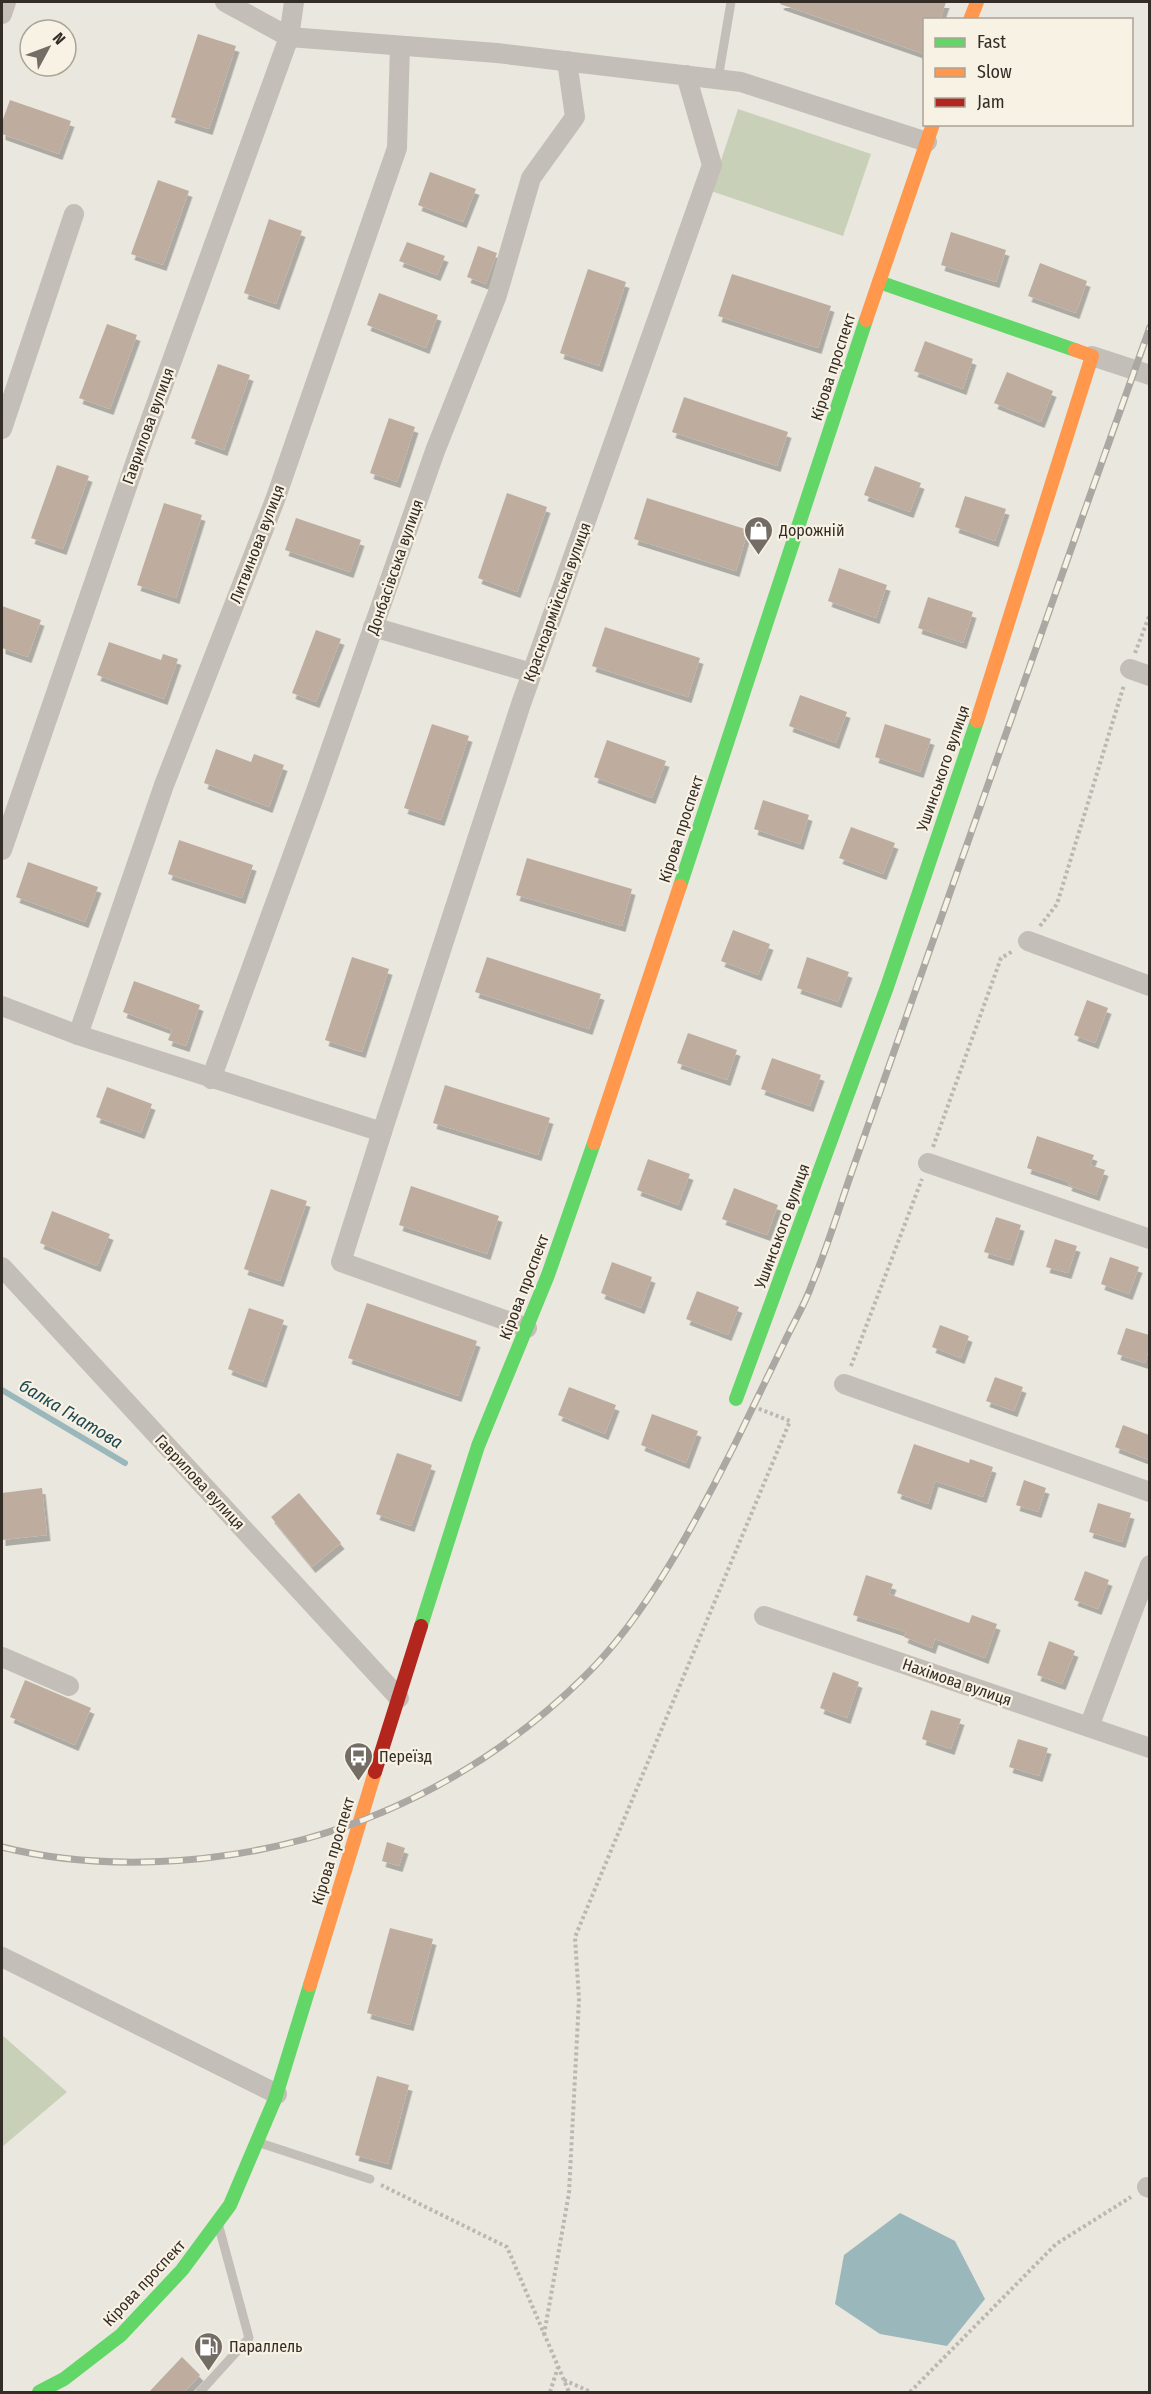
<svg xmlns="http://www.w3.org/2000/svg" width="1151" height="2394" viewBox="0 0 1151 2394" font-family="'Fira Sans Condensed',sans-serif">
<style>
.green{fill:#c8d1b8}
.water{fill:#9ab7bc}
.lines{fill:none;stroke-linecap:round;stroke-linejoin:round}
.stream{stroke:#9ab7bc;stroke-width:6}
.building{fill:#bead9f;filter:url(#shadow)}
.path{stroke:#bcb7b0;stroke-width:4;stroke-dasharray:3 3;stroke-linecap:butt}
.lane{stroke:#c3beb7;stroke-width:9}
.street{stroke:#c3beb7;stroke-width:20}
.fast{stroke:#63d668;stroke-width:14}
.slow{stroke:#ff974d;stroke-width:14}
.jam{stroke:#b3261e;stroke-width:14}
.rail-casing{stroke:#aba7a2;stroke-width:7}
.rail{stroke:#f8f2e4;stroke-width:4.5;stroke-dasharray:14;stroke-linecap:butt}
.labels{text-anchor:middle;dominant-baseline:central;stroke-width:4.5;stroke-linejoin:round;paint-order:stroke}
.street-label{font-size:16px;fill:#342c26;stroke:#f8f2e4}
.poi-label{font-size:16px;fill:#342c26;stroke:#f8f2e4;text-anchor:start}
.water-label{font-size:18px;font-style:italic;fill:#1c4854;stroke:#f8f2e4}
</style>
<defs>
<filter id="shadow"><feDropShadow dx="3.5" dy="6" stdDeviation="0" flood-color="#0004"/></filter>
</defs>
<rect width="100%" height="100%" fill="#eae7de"/>
<g class="green">
<path d="M 738,109 L 871,154 L 843,236 L 711,191 Z"/>
<path d="M 2,2035 L 67,2092 L 2,2147 Z"/>
</g>
<path class="water" d="M 900,2213 L 955,2241 L 985,2299 L 947,2346 L 880,2334 L 835,2304 L 844,2255 Z"/>
<g class="lines">
<path class="stream" d="M 2,1390 L 125,1463"/>
</g>
<g class="building">
<path d="M 781,2 L 946,2 L 940,20 L 924,20 L 924,54 L 780,4 Z"/>
<path d="M 198,34 L 236,46 L 209,129 L 171,117 Z"/>
<path d="M 10,100 L 71,121 L 59,154 L 2,134 L 2,122 Z"/>
<path d="M 430,172 L 476,189 L 463,222 L 418,205 Z"/>
<path d="M 158,180 L 189,191 L 163,265 L 131,254 Z"/>
<path d="M 269,219 L 302,231 L 276,304 L 244,293 Z"/>
<path d="M 951,232 L 1006,250 L 996,282 L 941,265 Z"/>
<path d="M 407,242 L 445,256 L 437,275 L 399,261 Z"/>
<path d="M 478,246 L 497,253 L 486,284 L 467,277 Z"/>
<path d="M 1040,263 L 1087,281 L 1076,313 L 1028,296 Z"/>
<path d="M 588,269 L 626,282 L 599,366 L 560,353 Z"/>
<path d="M 732,274 L 831,306 L 818,348 L 718,316 Z"/>
<path d="M 379,293 L 438,315 L 426,348 L 367,325 Z"/>
<path d="M 107,324 L 137,335 L 110,409 L 79,398 Z"/>
<path d="M 925,341 L 973,359 L 963,389 L 914,371 Z"/>
<path d="M 218,364 L 250,375 L 224,450 L 191,438 Z"/>
<path d="M 1007,372 L 1053,391 L 1041,422 L 994,403 Z"/>
<path d="M 684,397 L 788,432 L 777,466 L 672,432 Z"/>
<path d="M 389,418 L 415,427 L 397,482 L 370,473 Z"/>
<path d="M 57,465 L 89,476 L 63,549 L 31,538 Z"/>
<path d="M 875,466 L 921,483 L 910,512 L 864,495 Z"/>
<path d="M 507,493 L 547,507 L 517,592 L 478,578 Z"/>
<path d="M 965,496 L 1006,509 L 995,541 L 955,527 Z"/>
<path d="M 647,498 L 748,530 L 736,571 L 634,539 Z"/>
<path d="M 164,503 L 202,515 L 176,598 L 137,585 Z"/>
<path d="M 296,518 L 361,540 L 350,572 L 285,550 Z"/>
<path d="M 839,568 L 887,585 L 876,618 L 828,601 Z"/>
<path d="M 928,597 L 973,612 L 963,643 L 918,628 Z"/>
<path d="M 2,606 L 41,620 L 28,657 L 2,648 Z"/>
<path d="M 605,627 L 700,658 L 688,697 L 592,666 Z"/>
<path d="M 316,630 L 341,639 L 316,702 L 292,693 Z"/>
<path d="M 109,642 L 161,660 L 163,654 L 178,659 L 164,699 L 97,675 Z"/>
<path d="M 800,695 L 847,712 L 836,743 L 789,726 Z"/>
<path d="M 432,724 L 469,736 L 441,820 L 404,808 Z"/>
<path d="M 885,724 L 931,739 L 920,772 L 875,757 Z"/>
<path d="M 607,740 L 666,761 L 652,798 L 594,777 Z"/>
<path d="M 216,749 L 251,762 L 254,754 L 284,765 L 269,807 L 204,783 Z"/>
<path d="M 763,800 L 809,815 L 800,844 L 754,829 Z"/>
<path d="M 851,827 L 895,843 L 883,874 L 839,858 Z"/>
<path d="M 179,840 L 253,865 L 242,898 L 168,874 Z"/>
<path d="M 527,858 L 632,889 L 622,926 L 516,895 Z"/>
<path d="M 28,862 L 98,887 L 85,922 L 16,897 Z"/>
<path d="M 733,930 L 770,944 L 758,975 L 721,961 Z"/>
<path d="M 352,957 L 389,969 L 362,1052 L 325,1040 Z"/>
<path d="M 487,957 L 601,994 L 589,1029 L 475,992 Z"/>
<path d="M 807,957 L 849,972 L 838,1002 L 797,988 Z"/>
<path d="M 134,981 L 200,1005 L 186,1046 L 168,1040 L 172,1030 L 123,1012 Z"/>
<path d="M 1087,1000 L 1108,1008 L 1095,1043 L 1074,1035 Z"/>
<path d="M 688,1033 L 737,1050 L 727,1080 L 677,1063 Z"/>
<path d="M 772,1058 L 821,1075 L 810,1106 L 761,1089 Z"/>
<path d="M 445,1085 L 550,1118 L 538,1155 L 433,1123 Z"/>
<path d="M 107,1087 L 152,1104 L 141,1133 L 96,1117 Z"/>
<path d="M 1037,1136 L 1094,1155 L 1090,1165 L 1105,1170 L 1096,1195 L 1068,1185 L 1069,1182 L 1027,1168 Z"/>
<path d="M 648,1159 L 690,1174 L 678,1205 L 637,1190 Z"/>
<path d="M 411,1186 L 499,1216 L 487,1254 L 399,1225 Z"/>
<path d="M 734,1188 L 778,1205 L 767,1235 L 722,1219 Z"/>
<path d="M 271,1189 L 307,1201 L 280,1281 L 244,1269 Z"/>
<path d="M 52,1211 L 110,1234 L 97,1266 L 40,1243 Z"/>
<path d="M 996,1217 L 1021,1225 L 1010,1260 L 984,1252 Z"/>
<path d="M 1055,1239 L 1077,1246 L 1068,1273 L 1046,1267 Z"/>
<path d="M 1110,1257 L 1139,1267 L 1129,1294 L 1101,1284 Z"/>
<path d="M 612,1262 L 652,1277 L 641,1308 L 601,1293 Z"/>
<path d="M 697,1291 L 739,1307 L 728,1335 L 686,1319 Z"/>
<path d="M 367,1303 L 477,1341 L 458,1396 L 348,1358 Z"/>
<path d="M 249,1308 L 284,1320 L 263,1382 L 228,1369 Z"/>
<path d="M 940,1325 L 969,1336 L 961,1358 L 932,1347 Z"/>
<path d="M 1126,1328 L 1149,1335 L 1149,1349 L 1145,1363 L 1117,1354 Z"/>
<path d="M 995,1377 L 1023,1387 L 1014,1411 L 986,1401 Z"/>
<path d="M 569,1387 L 616,1405 L 605,1434 L 558,1415 Z"/>
<path d="M 652,1414 L 698,1431 L 686,1463 L 641,1445 Z"/>
<path d="M 1123,1425 L 1149,1435 L 1149,1460 L 1115,1447 Z"/>
<path d="M 914,1444 L 969,1463 L 970,1459 L 993,1467 L 983,1497 L 935,1481 L 928,1504 L 897,1493 Z"/>
<path d="M 397,1453 L 432,1465 L 411,1526 L 376,1514 Z"/>
<path d="M 1024,1480 L 1046,1488 L 1038,1512 L 1016,1505 Z"/>
<path d="M 42,1488 L 47,1535 L 2,1540 L 2,1493 Z"/>
<path d="M 299,1493 L 341,1543 L 312,1567 L 271,1517 Z"/>
<path d="M 1098,1503 L 1131,1513 L 1122,1542 L 1089,1532 Z"/>
<path d="M 1085,1571 L 1109,1580 L 1098,1609 L 1074,1600 Z"/>
<path d="M 866,1575 L 893,1584 L 889,1594 L 969,1623 L 972,1615 L 997,1624 L 985,1658 L 935,1639 L 932,1648 L 904,1637 L 906,1632 L 853,1615 Z"/>
<path d="M 1049,1641 L 1075,1651 L 1062,1684 L 1037,1675 Z"/>
<path d="M 833,1672 L 859,1682 L 847,1718 L 820,1708 Z"/>
<path d="M 25,1680 L 91,1708 L 75,1745 L 10,1717 Z"/>
<path d="M 931,1710 L 961,1719 L 951,1749 L 922,1739 Z"/>
<path d="M 1018,1739 L 1048,1748 L 1039,1776 L 1009,1767 Z"/>
<path d="M 387,1842 L 405,1848 L 399,1866 L 382,1861 Z"/>
<path d="M 390,1928 L 433,1939 L 410,2025 L 367,2013 Z"/>
<path d="M 377,2076 L 409,2085 L 388,2164 L 355,2155 Z"/>
<path d="M 182,2357 L 200,2375 L 184,2392 L 149,2392 Z"/>
</g>
<g class="lines">
<g class="path">
<path d="M 1135,653 L 1150,614"/>
<path d="M 1040,926 L 1057,904 L 1124,685"/>
<path d="M 933,1147 L 1001,958 L 1013,951"/>
<path d="M 851,1366 L 922,1179"/>
<path d="M 381,2185 L 507,2247 L 569,2392"/>
<path d="M 544,2335 L 569,2193 L 579,1999 L 575,1937 L 790,1421 L 757,1408"/>
<path d="M 564,2380 L 591,2392"/>
<path d="M 550,2392 L 558,2367"/>
<path d="M 910,2392 L 1056,2244 L 1131,2197"/>
</g>
<g class="lane">
<path d="M 718,79 L 731,2"/>
<path d="M 260,2143 L 370,2179"/>
<path d="M 200,2392 L 249,2338 L 219,2227"/>
</g>
<g class="street">
<path d="M 225,2 L 289,37 L 497,53 L 741,82 L 927,142"/>
<path d="M 2,14 L 6,2"/>
<path d="M 1092,356 L 1150,375"/>
<path d="M 2,429 L 74,214"/>
<path d="M 373,627 L 532,673"/>
<path d="M 1130,669 L 1150,676"/>
<path d="M 2,850 L 140,449 L 289,37 L 294,2"/>
<path d="M 1028,941 L 1150,986"/>
<path d="M 2,1006 L 78,1035 L 382,1132 L 341,1262 L 527,1328"/>
<path d="M 78,1035 L 164,785 L 275,500 L 397,148 L 400,46"/>
<path d="M 211,1079 L 315,794 L 435,451 L 497,295 L 531,178 L 575,117 L 567,61"/>
<path d="M 382,1132 L 521,704 L 712,165 L 686,75"/>
<path d="M 928,1163 L 1150,1239"/>
<path d="M 2,1267 L 399,1698"/>
<path d="M 844,1384 L 1150,1492"/>
<path d="M 764,1616 L 1150,1748"/>
<path d="M 2,1657 L 69,1686"/>
<path d="M 1089,1727 L 1150,1565"/>
<path d="M 2,1957 L 277,2094"/>
<path d="M 1147,2187 L 1150,2188"/>
</g>
<g class="fast">
<path d="M 879,282 L 1075,350"/>
<path d="M 680,886 L 866,320"/>
<path d="M 736,1399 L 887,987 L 977,721"/>
<path d="M 421,1626 L 478,1446 L 548,1275 L 594,1143"/>
<path d="M 39,2392 L 64,2379 L 121,2335 L 182,2270 L 230,2205 L 275,2099 L 310,1985"/>
</g>
<g class="slow">
<path d="M 970,20 L 977,2"/>
<path d="M 866,320 L 933,124"/>
<path d="M 977,721 L 1092,356 L 1075,350"/>
<path d="M 594,1143 L 680,886"/>
<path d="M 310,1985 L 375,1772"/>
</g>
<path class="jam" d="M 375,1772 L 421,1626"/>
<defs>
<path id="rail" d="M 2,1847 C 97,1871 211,1865 305,1839 C 411,1810 507,1753 585,1676 C 647,1615 695,1523 734,1446 C 751,1411 768,1376 785,1341 C 794,1322 805,1304 812,1284 C 827,1248 838,1211 851,1174 C 877,1101 902,1028 928,955 C 1002,746 1075,536 1150,327"/>
</defs>
<use href="#rail" class="rail-casing"/>
<use href="#rail" class="rail"/>
</g>
<defs>
<symbol id="shop-pin" viewBox="-11 -11 22 30"><path d="M0 17L-7.5 6A9.5 9.5 0 1 1 7.5 6Z" fill="#746d66" stroke="#f8f2e4"/><path d="M-5-2.5h2.3a2.7 3.5 0 0 1 5.4 0H5L5.5 6h-11ZM-1.5-2.5h3a1.5 2.3 0 0 0-3 0Z" fill="#fff"/></symbol>
<symbol id="bus-pin" viewBox="-11 -11 22 30"><path d="M0 17L-7.5 6A9.5 9.5 0 1 1 7.5 6Z" fill="#746d66" stroke="#f8f2e4"/><path d="M-5-6H5V4H4V6H2V4H-2V6H-4V4H-5ZM-3.5-4V0h7V-4ZM-3.5 1.2v1.5H-2V1.2ZM2 1.2v1.5H3.5V1.2Z" fill="#fff"/></symbol>
<symbol id="fuel-pin" viewBox="-11 -11 22 30"><path d="M0 17L-7.5 6A9.5 9.5 0 1 1 7.5 6Z" fill="#746d66" stroke="#f8f2e4"/><path d="M-5.5-6h7V0h2V4h1.3V-2.5L3-4.5l.8-.8L6-3V5H2.5V1h-1V6h-7ZM-4.2-4.7v3.2H.2V-4.7Z" fill="#fff"/></symbol>
</defs>
<g fill-rule="evenodd">
<use href="#shop-pin" x="742" y="514" width="33" height="45"/>
<use href="#bus-pin" x="342" y="1740" width="33" height="45"/>
<use href="#fuel-pin" x="192" y="2330" width="33" height="45"/>
</g>
<g class="labels">
<g class="street-label">
<text transform="translate(833 367) rotate(-72)">Кірова проспект</text>
<text transform="translate(148 426) rotate(-70)">Гаврилова вулиця</text>
<text transform="translate(257 544) rotate(-69)">Литвинова вулиця</text>
<text transform="translate(395 567) rotate(-71)">Донбасівська вулиця</text>
<text transform="translate(557 602) rotate(-70)">Красноармійська вулиця</text>
<text transform="translate(943 768) rotate(-71)">Ушинського вулиця</text>
<text transform="translate(681 829) rotate(-72)">Кірова проспект</text>
<text transform="translate(782 1226) rotate(-70)">Ушинського вулиця</text>
<text transform="translate(524 1287) rotate(-69)">Кірова проспект</text>
<text transform="translate(200 1482) rotate(47)">Гаврилова вулиця</text>
<text transform="translate(957 1682) rotate(19)">Нахімова вулиця</text>
<text transform="translate(333 1851) rotate(-73)">Кірова проспект</text>
<text transform="translate(144 2283) rotate(-47)">Кірова проспект</text>
</g>
<g class="poi-label">
<text x="779" y="530">Дорожній</text>
<text x="379" y="1756">Переїзд</text>
<text x="229" y="2346">Параллель</text>
</g>
<g class="water-label">
<text transform="translate(71 1414) rotate(31)">балка Гнатова</text>
</g>
</g>
<rect width="1151" height="2394" fill="none" stroke="#342c26" stroke-width="6"/>
<rect x="923" y="18" width="210" height="108" fill="#f8f2e4" stroke="#aaa398" stroke-width="1.5"/>
<rect x="935" y="38" width="30" height="9" fill="#63d668" stroke="#aaa398" stroke-width="1.5"/>
<text x="977" y="48" font-size="18" fill="#342c26">Fast</text>
<rect x="935" y="68" width="30" height="9" fill="#ff974d" stroke="#aaa398" stroke-width="1.5"/>
<text x="977" y="78" font-size="18" fill="#342c26">Slow</text>
<rect x="935" y="98" width="30" height="9" fill="#b3261e" stroke="#aaa398" stroke-width="1.5"/>
<text x="977" y="108" font-size="18" fill="#342c26">Jam</text>
<g transform="translate(48 48) rotate(49)"><circle r="28" fill="#f8f2e4" stroke="#aaa398" stroke-width="1.5"/>
<path d="M0-4.5L10 22L0 15L-10 22Z" fill="#746d66"/>
<text y="-9" font-size="16" font-weight="bold" text-anchor="middle" fill="#342c26">N</text>
</g>
</svg>
